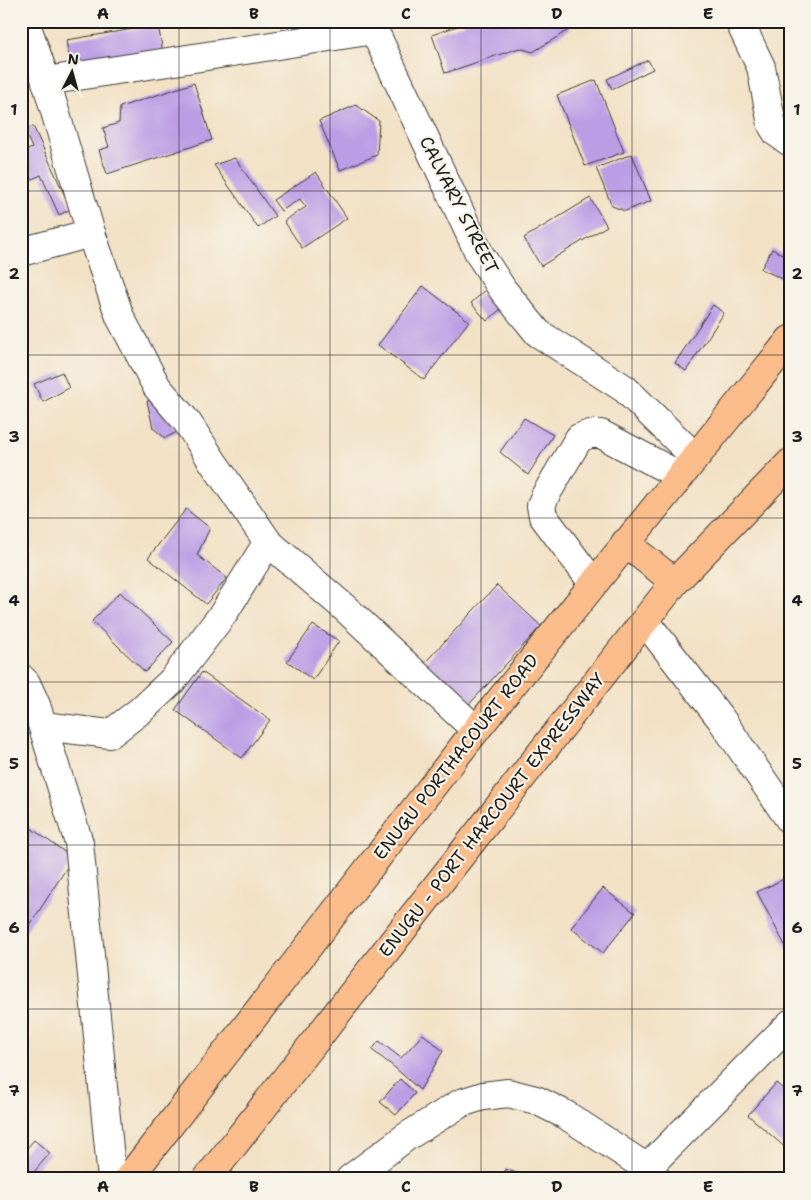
<svg xmlns="http://www.w3.org/2000/svg" width="811" height="1200" viewBox="0 0 811 1200" font-family="'Shantell Sans',sans-serif">
<style>
.building{fill:#bb9de5}
.lines{fill:none;stroke-linecap:round;stroke-linejoin:round}
.minor-casing{stroke:#3c3a35;stroke-width:30}
.highway-casing{stroke:#3c3a35;stroke-width:30}
.minor{stroke:#fff;stroke-width:28}
.highway{stroke:#fabc8b;stroke-width:28}
.grid{fill:none;stroke:#1c1c1c;stroke-width:1;stroke-opacity:0.55}
.labels{text-anchor:middle;dominant-baseline:central;stroke-width:4.5;stroke-linejoin:round;paint-order:stroke}
.street-label{font-size:18px;fill:#1c1c1c;stroke:#f7f3e8}
.neatline{fill:none;stroke:#1c1c1c;stroke-width:2}
.grid-label{font-size:16px;text-anchor:middle;font-weight:bold;fill:#1c1c1c}
</style>
<rect width="100%" height="100%" fill="#f7f3e8"/>
<filter id="ink" filterUnits="userSpaceOnUse"><feTurbulence type="fractalNoise" baseFrequency=".02" numOctaves="2"/><feDisplacementMap in="SourceGraphic" scale="10" xChannelSelector="R" yChannelSelector="G"/><feConvolveMatrix kernelMatrix="1 2 1 2 8 2 1 2 1" color-interpolation-filters="sRGB"/></filter>
<filter id="wash" filterUnits="userSpaceOnUse"><feTurbulence type="fractalNoise" baseFrequency=".0096" numOctaves="4" result="noise"/><feDisplacementMap in="SourceGraphic" scale="20" xChannelSelector="R" yChannelSelector="G"/><feGaussianBlur stdDeviation="1.12" result="paint"/><feColorMatrix in="noise" values="0 0 0 0 0 0 0 0 0 0 0 0 0 0 0 0 0 1.4 0 .05"/><feComposite in="paint" operator="in"/></filter>
<g filter="url(#wash)">
<rect width="100%" height="100%" fill="#f2e1c5"/>
<g id="blocks">
<g class="building">
<path d="M 471,21 L 570,21 L 570,29 L 533,52 L 519,48 L 445,73 L 432,35 Z"/>
<path d="M 158,25 L 163,52 L 71,67 L 66,40 Z"/>
<path d="M 648,60 L 653,69 L 612,89 L 607,79 Z"/>
<path d="M 596,80 L 624,152 L 585,166 L 557,95 Z"/>
<path d="M 194,83 L 212,140 L 107,174 L 99,150 L 109,147 L 103,128 L 119,123 L 120,107 Z"/>
<path d="M 356,105 L 379,121 L 377,155 L 340,170 L 319,121 Z"/>
<path d="M 33,126 L 71,209 L 59,215 L 41,175 L 21,184 L 21,153 L 32,148 L 24,130 Z"/>
<path d="M 632,154 L 651,201 L 625,211 L 612,206 L 596,168 Z"/>
<path d="M 235,158 L 275,216 L 258,228 L 214,165 Z"/>
<path d="M 316,172 L 347,218 L 302,248 L 284,221 L 306,207 L 300,199 L 281,211 L 273,200 Z"/>
<path d="M 590,198 L 607,226 L 541,266 L 524,238 Z"/>
<path d="M 772,249 L 790,258 L 790,271 L 785,280 L 761,269 Z"/>
<path d="M 423,286 L 469,321 L 424,380 L 378,345 Z"/>
<path d="M 487,289 L 503,307 L 487,321 L 471,303 Z"/>
<path d="M 713,305 L 724,313 L 686,371 L 675,363 Z"/>
<path d="M 62,372 L 69,388 L 43,402 L 34,384 Z"/>
<path d="M 159,400 L 177,432 L 165,438 L 153,428 L 147,401 Z"/>
<path d="M 524,418 L 553,435 L 528,475 L 500,452 Z"/>
<path d="M 186,509 L 210,528 L 197,555 L 227,578 L 206,604 L 148,558 Z"/>
<path d="M 497,585 L 541,626 L 464,710 L 419,669 Z"/>
<path d="M 120,592 L 173,642 L 145,672 L 92,621 Z"/>
<path d="M 313,625 L 339,641 L 313,680 L 287,661 Z"/>
<path d="M 202,672 L 270,720 L 242,758 L 175,710 Z"/>
<path d="M 21,821 L 73,858 L 21,939 Z"/>
<path d="M 788,877 L 790,880 L 790,955 L 757,892 Z"/>
<path d="M 603,888 L 635,913 L 603,953 L 571,928 Z"/>
<path d="M 423,1034 L 443,1051 L 420,1090 L 394,1067 L 372,1050 L 379,1041 L 401,1058 Z"/>
<path d="M 400,1079 L 415,1093 L 396,1115 L 380,1102 Z"/>
<path d="M 776,1083 L 790,1095 L 790,1149 L 788,1150 L 748,1115 Z"/>
<path d="M 34,1140 L 50,1153 L 28,1179 L 21,1179 L 21,1155 Z"/>
<path d="M 506,1169 L 531,1179 L 502,1179 Z"/>
</g>
</g>
</g>
<g filter="url(#ink)">
<use href="#blocks" fill-opacity="0" stroke="#3c3a35" stroke-width="1"/>
<g class="lines">
<defs>
<g id="minor">
<path d="M 372,21 L 374,30 L 480,255 L 503,290 L 538,333 L 625,389 L 695,457"/>
<path d="M 739,21 L 761,67 L 772,125 L 777,133 L 790,142"/>
<path d="M 46,81 L 374,30"/>
<path d="M 91,233 L 120,317 L 157,387 L 187,422 L 213,462 L 268,542 L 347,610 L 476,730"/>
<path d="M 21,252 L 91,233 L 46,81 L 25,21"/>
<path d="M 593,583 L 543,516 L 541,506 L 545,496 L 579,438 L 590,434 L 601,434 L 680,476"/>
<path d="M 645,621 L 721,719 L 790,820"/>
<path d="M 21,678 L 26,683 L 36,705 L 79,843 L 112,1179"/>
<path d="M 43,726 L 110,734 L 141,710 L 172,681 L 223,614 L 268,542"/>
<path d="M 647,1168 L 790,1024"/>
<path d="M 350,1179 L 406,1137 L 461,1103 L 483,1096 L 508,1093 L 536,1100 L 566,1115 L 647,1168 L 657,1179"/>
</g>
<g id="highway">
<path d="M 625,543 L 675,582"/>
<path d="M 128,1179 L 476,730 L 790,340"/>
<path d="M 207,1179 L 675,582 L 790,463"/>
</g>
</defs>
<use href="#minor" class="minor-casing"/>
<use href="#highway" class="highway-casing"/>
<use href="#minor" class="minor"/>
<use href="#highway" class="highway"/>
</g>
</g>
<path class="grid" d="M 179,21 L 179,1179M 330,21 L 330,1179M 481,21 L 481,1179M 632,21 L 632,1179M 21,191 L 790,191M 21,355 L 790,355M 21,518 L 790,518M 21,682 L 790,682M 21,845 L 790,845M 21,1009 L 790,1009"/>
<g class="labels">
<g class="street-label">
<text transform="translate(459 205) rotate(63)">CALVARY STREET</text>
<text transform="translate(456 757) rotate(-52)">ENUGU PORTHACOURT ROAD</text>
<text transform="translate(492 815) rotate(-52)">ENUGU - PORT HARCOURT EXPRESSWAY</text>
</g>
</g>
<rect width="811" height="1200" fill="none" stroke="#f7f3e8" stroke-width="55"/>
<g transform="translate(72 72) rotate(6)" stroke="#f7f3e8" stroke-width="4" paint-order="stroke">
<path d="M0-4L9 19L0 12L-9 19Z" fill="#1c1c1c"/>
<text y="-8" font-size="14" font-weight="bold" text-anchor="middle" fill="#1c1c1c">N</text>
</g>
<rect x="28" y="28" width="756" height="1144" class="neatline"/>
<g class="grid-label">
<text x="103" y="19">A</text>
<text x="254" y="19">B</text>
<text x="406" y="19">C</text>
<text x="557" y="19">D</text>
<text x="708" y="19">E</text>
<text x="14" y="115">1</text>
<text x="797" y="115">1</text>
<text x="14" y="279">2</text>
<text x="797" y="279">2</text>
<text x="14" y="442">3</text>
<text x="797" y="442">3</text>
<text x="14" y="606">4</text>
<text x="797" y="606">4</text>
<text x="14" y="769">5</text>
<text x="797" y="769">5</text>
<text x="14" y="933">6</text>
<text x="797" y="933">6</text>
<text x="14" y="1096">7</text>
<text x="797" y="1096">7</text>
<text x="103" y="1192">A</text>
<text x="254" y="1192">B</text>
<text x="406" y="1192">C</text>
<text x="557" y="1192">D</text>
<text x="708" y="1192">E</text>
</g>
</svg>
